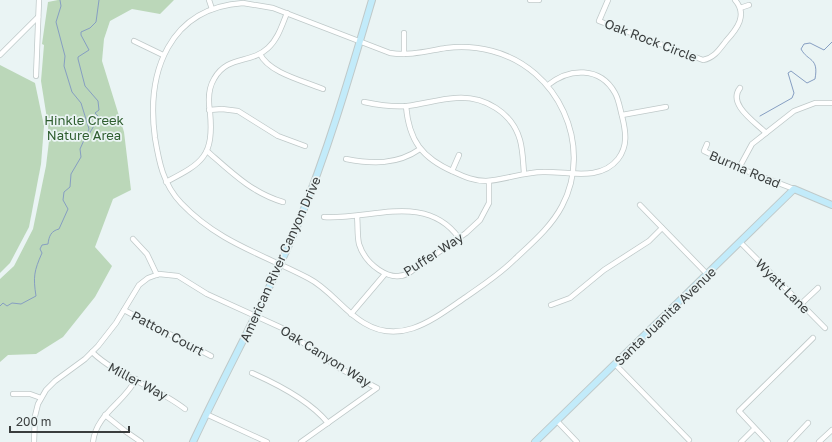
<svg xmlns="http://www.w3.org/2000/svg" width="832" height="442" viewBox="0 0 832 442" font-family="'Golos Text',sans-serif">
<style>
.green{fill:#bbd7b9}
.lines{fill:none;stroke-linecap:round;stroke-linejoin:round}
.stream{stroke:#869ec2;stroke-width:1}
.street-casing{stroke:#bfc9c9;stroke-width:6}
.secondary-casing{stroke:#bfc9c9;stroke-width:8}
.street{stroke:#fff;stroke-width:4.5}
.secondary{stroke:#c2ebfa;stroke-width:6}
.labels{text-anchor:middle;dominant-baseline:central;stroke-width:3.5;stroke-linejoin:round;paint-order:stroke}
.street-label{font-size:13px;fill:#393d3d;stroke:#eaf4f4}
.park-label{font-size:13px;fill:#2f5e2f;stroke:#eaf4f4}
</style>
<rect width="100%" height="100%" fill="#eaf4f4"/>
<g class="green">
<path d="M 58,0 L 174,0 L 160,14 L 132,9 L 110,21 L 104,39 L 102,61 L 124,132 L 131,190 L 113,199 L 95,247 L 112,266 L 95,297 L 63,337 L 36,354 L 8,355 L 0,362 L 0,279 L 14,266 L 33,229 L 46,166 L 49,141 L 48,125 L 41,81 L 44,45 L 42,44 L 48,2 Z"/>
<path d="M 0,65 L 35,83 L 44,126 L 41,164 L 29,227 L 10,263 L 0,273 Z"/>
</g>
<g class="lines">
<g class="stream">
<path d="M 760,116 L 792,98 L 794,93 L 788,73 L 791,71 L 807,83 L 815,79 C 819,57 808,62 801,49 L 804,44 L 810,43 L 824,50 L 832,42"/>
<path d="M 88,136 L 99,117 L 95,113 L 99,110 L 98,101 L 85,86 L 78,59 L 78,57 L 89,50 L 81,35 L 81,32 L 90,28 L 96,22 L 99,0"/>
<path d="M 0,306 L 3,303 L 7,306 L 12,303 L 21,304 L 36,296 C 33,277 34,271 42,253 L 40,249 L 42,245 L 48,244 C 49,236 51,231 59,229 L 68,209 L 63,200 L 64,192 L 70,187 L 71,174 L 81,157 L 80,149 L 89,129 L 81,103 L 72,92 L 64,66 L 65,56 L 56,22 L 61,6 L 60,0"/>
</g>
<defs>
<g id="street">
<path d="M 209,0 L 212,9"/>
<path d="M 530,0 L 539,0"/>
<path d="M 608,0 L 599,21 L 703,60 C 714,58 719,50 726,41 C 737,29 748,15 735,0"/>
<path d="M 243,3 L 273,8 L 390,53 C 410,56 427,51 446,48 C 461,46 477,47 492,51 C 558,68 594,145 562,206 C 551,227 532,243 515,259 C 500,274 483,285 466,297 C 435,318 402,346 364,323 C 343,311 330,289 308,278 C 262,254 218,242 181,203 C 163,184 159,162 155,138 C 146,72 169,8 243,3 Z"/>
<path d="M 740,8 L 749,5"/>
<path d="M 134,41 L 163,55"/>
<path d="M 260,54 C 269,73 304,81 323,89"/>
<path d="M 404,54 L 404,33"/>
<path d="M 0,55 L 38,17"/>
<path d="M 36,76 L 39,0"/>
<path d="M 740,88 C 727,104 755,122 766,133"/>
<path d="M 364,102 C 378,105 393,107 407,106 C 424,104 439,99 456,98 C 484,96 512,112 520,140 C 523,151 523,162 524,173"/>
<path d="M 406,106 C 409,141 422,158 454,172 C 465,177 474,181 486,181 C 505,180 523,172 543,172 C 567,171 600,182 618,159 C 628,146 626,132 622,116 C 620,109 619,100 615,93 C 600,66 569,68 548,85"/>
<path d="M 209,110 L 222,109 L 238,111 L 278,136 L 305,146"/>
<path d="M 622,115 L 666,107"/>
<path d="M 707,144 L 704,151 L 739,168 L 794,189"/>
<path d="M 207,151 C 231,172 252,193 283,202"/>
<path d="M 346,159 C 372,164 397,165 420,149"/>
<path d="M 739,168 L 752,144 L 794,111 L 815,103 L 832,103"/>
<path d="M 452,171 L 459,155"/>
<path d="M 166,182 C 203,163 214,156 210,112 C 208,100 208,89 214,79 C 227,55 251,64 268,48 C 278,39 282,25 287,13"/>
<path d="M 640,205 L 708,275"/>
<path d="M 357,216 C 358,225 357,235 359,244 C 365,263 389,284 409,273 L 466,233 L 480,220 L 489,203 L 489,181"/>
<path d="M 324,217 C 371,220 426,192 459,238"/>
<path d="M 133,239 L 147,254 L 157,275"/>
<path d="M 741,243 L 825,328"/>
<path d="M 801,304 L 818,288"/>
<path d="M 551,305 L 570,298 L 604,270 L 649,241 L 662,228"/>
<path d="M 124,310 L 211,356"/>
<path d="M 351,314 L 385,274"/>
<path d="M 92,352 C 118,377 156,386 185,409"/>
<path d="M 615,364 L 689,440"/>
<path d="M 252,373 C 277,384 310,401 328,423"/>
<path d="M 13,394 L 30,394 L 41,398"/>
<path d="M 206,414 L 267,442"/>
<path d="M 105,415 L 125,431 L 141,442"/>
<path d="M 557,421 L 577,442"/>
<path d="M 34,442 L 35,416 L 38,404 L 46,390 L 55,381 L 85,359 L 98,346 L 116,323 L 139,285 L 148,278 L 159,274 L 178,276 L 207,294 L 282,328 L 339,368 L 377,388 L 301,442"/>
<path d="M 93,442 C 96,414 124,403 136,379"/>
<path d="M 741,442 L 754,429"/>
<path d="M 768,442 L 739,411 L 813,338"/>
<path d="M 790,442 L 808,423"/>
<path d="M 819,442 L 832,430"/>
</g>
<g id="secondary">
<path d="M 193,442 C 227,369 267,298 298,224 C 328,151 350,75 372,0"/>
<path d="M 535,442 L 794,189 L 832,205"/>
</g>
</defs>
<use href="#street" class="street-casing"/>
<use href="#secondary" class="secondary-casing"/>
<use href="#street" class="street"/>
<use href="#secondary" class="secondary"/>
</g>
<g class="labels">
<g class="street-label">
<text transform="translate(651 40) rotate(21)">Oak Rock Circle</text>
<text transform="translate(745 169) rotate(23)">Burma Road</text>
<text transform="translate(433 254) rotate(-33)">Puffer Way</text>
<text transform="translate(280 259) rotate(-66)">American River Canyon Drive</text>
<text transform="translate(783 286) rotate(45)">Wyatt Lane</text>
<text transform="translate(665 316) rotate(-44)">Santa Juanita Avenue</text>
<text transform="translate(168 333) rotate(28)">Patton Court</text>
<text transform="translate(326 356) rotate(32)">Oak Canyon Way</text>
<text transform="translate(138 381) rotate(28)">Miller Way</text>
</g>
<g class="park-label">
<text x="84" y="120">Hinkle Creek<tspan x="84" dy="15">Nature Area</tspan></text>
</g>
</g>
<path d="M10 426v6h119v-6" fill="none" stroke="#393d3d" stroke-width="2"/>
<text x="16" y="426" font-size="12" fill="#393d3d" stroke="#eaf4f4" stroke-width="3" paint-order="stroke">200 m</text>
</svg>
